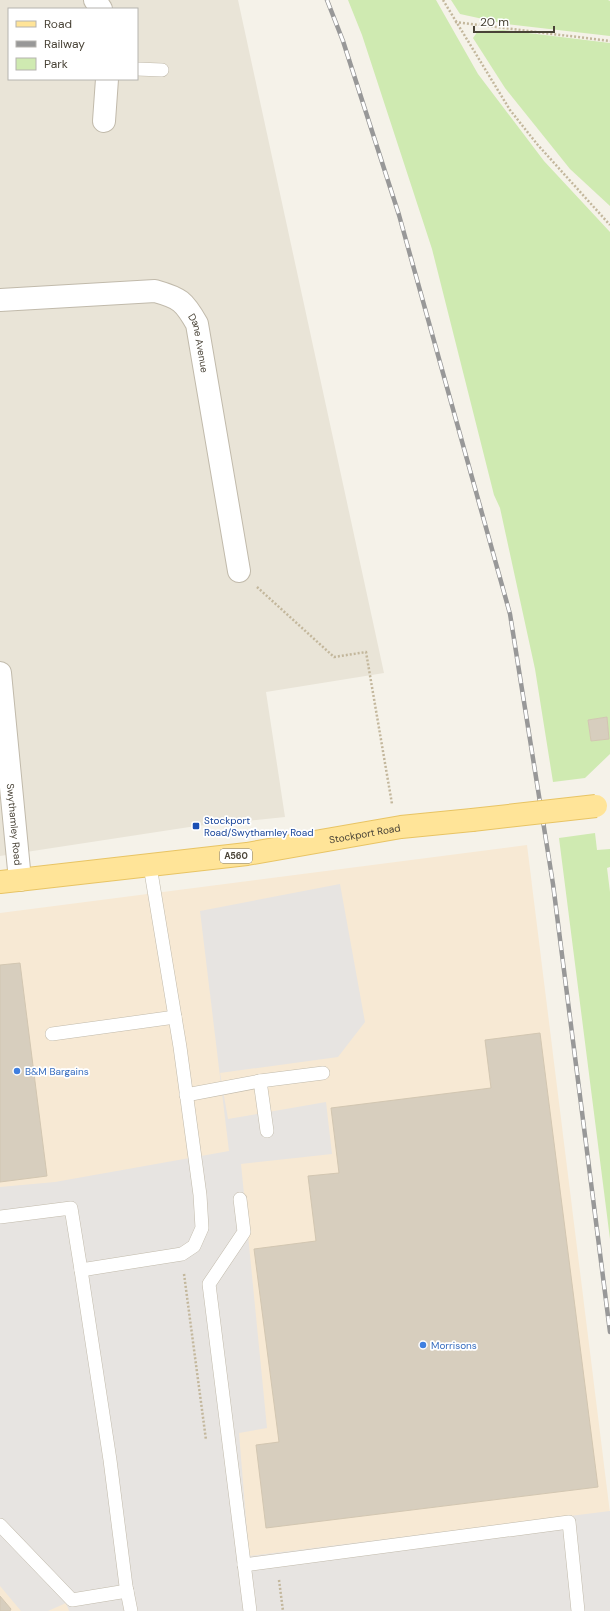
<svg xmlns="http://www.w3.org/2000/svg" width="610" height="1611" viewBox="0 0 610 1611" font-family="'DM Sans',sans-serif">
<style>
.residential{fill:#e9e4d7;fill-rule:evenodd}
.commercial{fill:#f7e9d4}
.green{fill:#cfeab1;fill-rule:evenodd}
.parking{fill:#e7e4e1}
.building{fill:#d7cebe;stroke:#d2c6b1}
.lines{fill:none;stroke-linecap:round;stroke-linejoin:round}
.service-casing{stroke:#c1baab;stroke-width:14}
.minor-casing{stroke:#c1baab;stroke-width:24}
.primary-casing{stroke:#e8c464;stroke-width:24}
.path{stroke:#c3b79c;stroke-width:2.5;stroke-dasharray:2 2;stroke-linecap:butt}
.service{stroke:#fff;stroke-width:13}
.minor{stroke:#fff;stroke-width:22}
.primary{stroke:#ffe498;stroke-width:22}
.rail-casing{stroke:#989898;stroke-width:4.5}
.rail{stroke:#fff;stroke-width:3;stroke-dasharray:9;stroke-linecap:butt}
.primary-bridge-casing{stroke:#e8c464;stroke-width:24;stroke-linecap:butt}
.primary-bridge{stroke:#ffe498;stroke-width:22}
.transit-dot{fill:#1a4fb4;stroke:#fff;stroke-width:1.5}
.shop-dot{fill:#3f7fe0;stroke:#fff;stroke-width:1.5}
.labels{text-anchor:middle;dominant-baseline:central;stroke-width:3.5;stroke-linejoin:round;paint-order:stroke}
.shield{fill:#fff;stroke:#807b73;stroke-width:1}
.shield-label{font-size:9px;font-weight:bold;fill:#494337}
.street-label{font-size:10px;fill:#494337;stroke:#fff}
.transit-label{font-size:10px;fill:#164399;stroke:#fff;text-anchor:start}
.shop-label{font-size:10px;fill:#366cbe;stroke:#fff;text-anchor:start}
</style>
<rect width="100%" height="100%" fill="#f5f2e9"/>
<path class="residential" d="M 0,0 L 238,0 L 384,673 L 266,692 L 285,817 L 196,826 L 0,856 ZM 9,9 L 137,9 L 137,79 L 9,79 Z"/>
<path class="commercial" d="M 527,845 L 610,1513 L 610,1611 L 0,1611 L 0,913 Z"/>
<g class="green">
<path d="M 348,0 L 436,0 L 478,74 L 544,161 L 610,232 L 610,754 L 585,778 L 553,782 L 535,669 L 500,508 L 494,495 L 432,249 L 362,35 ZM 607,717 L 609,739 L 591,741 L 588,720 Z"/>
<path d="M 451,0 L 608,0 L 610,1 L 610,36 L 506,24 L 460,14 Z"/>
<path d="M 503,30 L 610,43 L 610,206 L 570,169 L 505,88 L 473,38 L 478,31 Z"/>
<path d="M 595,833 L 597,850 L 610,849 L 610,867 L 607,868 L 610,892 L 610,1239 L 559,838 Z"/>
</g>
<path class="parking" d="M 340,884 L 365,1022 L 338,1057 L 220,1073 L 228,1119 L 326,1102 L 332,1154 L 241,1164 L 267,1428 L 239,1433 L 249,1556 L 610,1511 L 610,1611 L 69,1611 L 66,1603 L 48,1611 L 21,1611 L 0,1586 L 0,1187 L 55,1182 L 229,1151 L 200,911 Z"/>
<g class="building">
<path d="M 607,717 L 609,739 L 591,741 L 588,720 Z"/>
<path d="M 20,963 L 47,1176 L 0,1182 L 0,965 Z"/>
<path d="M 540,1033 L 598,1487 L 266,1528 L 256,1445 L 279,1442 L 254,1249 L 316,1241 L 308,1176 L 339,1173 L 331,1108 L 491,1088 L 485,1040 Z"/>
<path d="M 0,1596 L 11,1609 L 10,1611 L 0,1611 Z"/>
</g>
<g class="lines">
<defs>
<g id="service">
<path d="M 137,69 L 162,70"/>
<path d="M 52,1034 L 175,1017"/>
<path d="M 260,1081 L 267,1131"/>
<path d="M 186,1095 L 260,1081 L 323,1073"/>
<path d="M 240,1199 L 244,1232 L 209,1284 L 250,1611"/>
<path d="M 0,1217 L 71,1208 L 81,1270"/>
<path d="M 0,1525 L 72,1600 L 127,1591"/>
<path d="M 244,1565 L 569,1522 L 578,1611"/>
<path d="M 131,1611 L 126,1586 L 110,1460 L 81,1270 L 182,1254 L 194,1246 L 202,1228 L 200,1195 L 180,1047 L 150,866"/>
</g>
<g id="minor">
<path d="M 95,0 L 101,9"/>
<path d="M 104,121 L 107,79"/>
<path id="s1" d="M 0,300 L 155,291 C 180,298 184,301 197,324 L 239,571"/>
<path id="s2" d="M 0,673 L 20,880"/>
</g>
<g id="primary">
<path id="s3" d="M 0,882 L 247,854 L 401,827 L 472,820"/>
</g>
</defs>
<use href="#service" class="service-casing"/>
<use href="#minor" class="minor-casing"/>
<use href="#primary" class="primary-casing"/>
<g class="path">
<path d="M 443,0 L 510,110 L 537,144 L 610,225"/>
<path d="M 455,22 L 610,41"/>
<path d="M 257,587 L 334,657 L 366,652 L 392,804"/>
<path d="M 184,1274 L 206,1440"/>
<path d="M 279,1580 L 283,1611"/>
</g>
<use href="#service" class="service"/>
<use href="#minor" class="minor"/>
<use href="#primary" class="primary"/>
<defs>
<path id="rail" d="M 327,0 L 343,41 L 399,215 L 510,614 L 553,884 L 610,1332"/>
</defs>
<use href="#rail" class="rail-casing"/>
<use href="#rail" class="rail"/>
<defs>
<path id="primary-bridge" d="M 472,820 L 596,806"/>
</defs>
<use href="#primary-bridge" class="primary-bridge-casing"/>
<use href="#primary-bridge" class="primary-bridge"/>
</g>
<rect class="transit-dot" x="192" y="822" width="8" height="8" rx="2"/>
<g class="shop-dot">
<circle cx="17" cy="1071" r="4"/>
<circle cx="423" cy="1345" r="4"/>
</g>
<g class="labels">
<rect class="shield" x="220" y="849" width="32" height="14" rx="3"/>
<g class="shield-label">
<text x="236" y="856">A560</text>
</g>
<g class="street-label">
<text stroke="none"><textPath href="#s1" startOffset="230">Dane Avenue</textPath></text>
<text stroke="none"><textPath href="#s2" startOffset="152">Swythamley Road</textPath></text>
<text stroke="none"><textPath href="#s3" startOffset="368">Stockport Road</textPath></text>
</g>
<g class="transit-label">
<text x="204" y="820">Stockport<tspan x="204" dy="12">Road/Swythamley Road</tspan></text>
</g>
<g class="shop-label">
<text x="25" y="1071">B&amp;M Bargains</text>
<text x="431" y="1345">Morrisons</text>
</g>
</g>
<rect x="8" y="8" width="130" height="72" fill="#ffffff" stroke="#b6b4af"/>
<rect x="16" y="21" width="20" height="6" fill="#ffe498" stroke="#b6b4af"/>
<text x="44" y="28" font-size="12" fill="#494337">Road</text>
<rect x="16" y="41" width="20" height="6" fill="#989898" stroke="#b6b4af"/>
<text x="44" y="48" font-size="12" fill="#494337">Railway</text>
<rect x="16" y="58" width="20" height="12" fill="#cfeab1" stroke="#b6b4af"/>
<text x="44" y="68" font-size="12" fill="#494337">Park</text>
<path d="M474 26v6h80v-6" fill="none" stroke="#494337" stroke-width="2"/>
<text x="480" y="26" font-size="12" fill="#494337" stroke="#ffffff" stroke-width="3" paint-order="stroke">20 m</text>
</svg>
